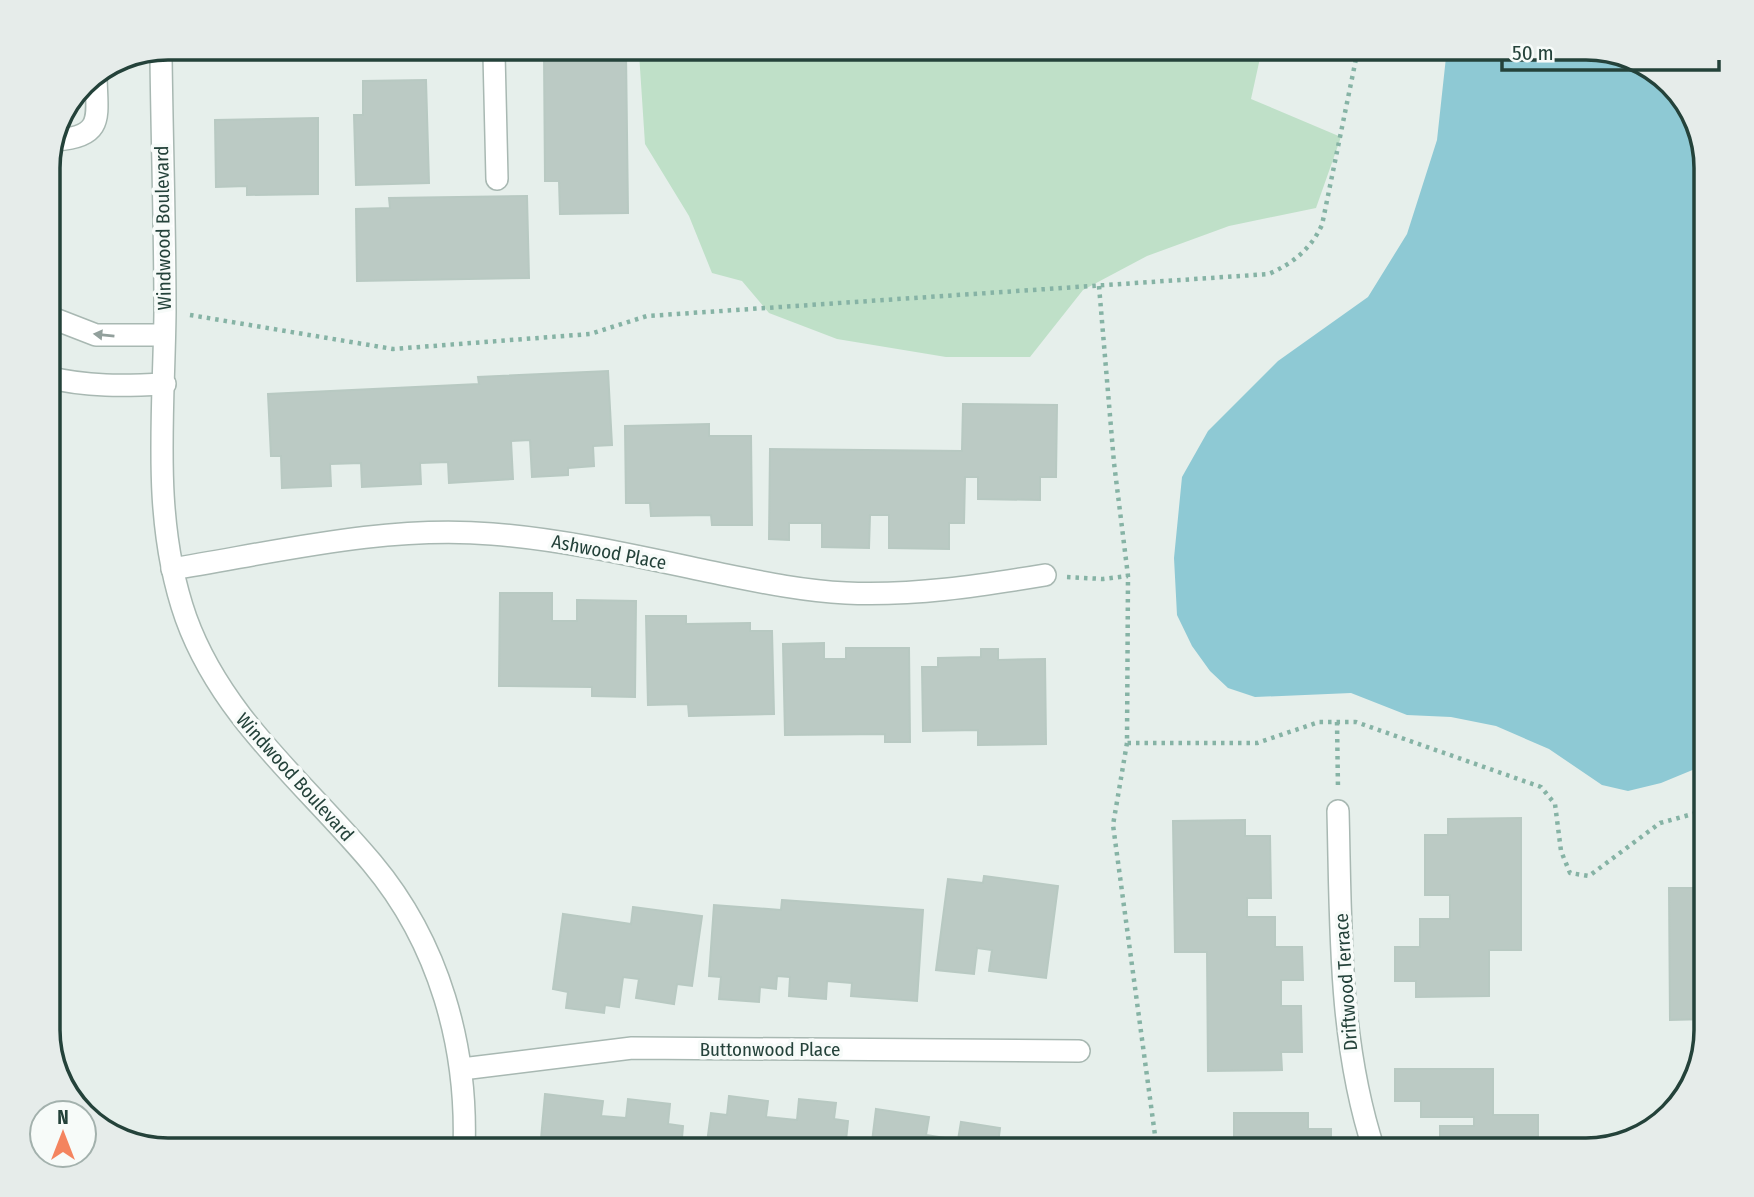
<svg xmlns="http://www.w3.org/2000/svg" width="1754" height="1197" viewBox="0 0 1754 1197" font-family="'Fira Sans Condensed',sans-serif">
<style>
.green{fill:#bfe0c8}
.water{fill:#8ec9d4}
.building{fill:#bbcac4;stroke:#b8c9c2;stroke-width:2}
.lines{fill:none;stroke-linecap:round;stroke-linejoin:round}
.minor-casing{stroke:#a8b8b2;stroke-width:24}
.path{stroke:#86b3a5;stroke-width:4.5;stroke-dasharray:3.5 5;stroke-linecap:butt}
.minor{stroke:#fff;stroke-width:21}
.oneway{fill:#92a09c}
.labels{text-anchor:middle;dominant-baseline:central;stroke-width:7;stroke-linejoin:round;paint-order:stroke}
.street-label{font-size:19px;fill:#24423a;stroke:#f7fbf9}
.rim{fill:none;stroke:#24423a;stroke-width:3.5}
</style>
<rect width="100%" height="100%" fill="#e6efeb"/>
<path class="green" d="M 1262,49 L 1251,99 L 1341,137 L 1316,208 L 1229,226 L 1147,256 L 1083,290 L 1030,357 L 946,357 L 837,339 L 769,313 L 742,281 L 712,273 L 689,216 L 645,144 L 639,53 Z"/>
<path class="water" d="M 1587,47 L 1654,68 L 1691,108 L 1707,167 L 1707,764 L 1661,783 L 1628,791 L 1602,785 L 1549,749 L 1496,726 L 1451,717 L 1407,715 L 1351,693 L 1255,697 L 1228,688 L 1210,671 L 1192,646 L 1177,615 L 1174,558 L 1182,477 L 1208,431 L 1278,361 L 1368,297 L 1407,234 L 1437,140 L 1447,48 Z"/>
<g class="building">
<path d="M 626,53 L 628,213 L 560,214 L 559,181 L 545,181 L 544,54 Z"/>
<path d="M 426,80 L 429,183 L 356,185 L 354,115 L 363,115 L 363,81 Z"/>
<path d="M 318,118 L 318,194 L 247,195 L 247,186 L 216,187 L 215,120 Z"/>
<path d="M 527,196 L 529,278 L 357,281 L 356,209 L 390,208 L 389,198 Z"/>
<path d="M 608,371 L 612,445 L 593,446 L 594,466 L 568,468 L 568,475 L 532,477 L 530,440 L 511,441 L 513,479 L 449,483 L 448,462 L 420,463 L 421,484 L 362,487 L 361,463 L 330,464 L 331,486 L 282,488 L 281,456 L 271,456 L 268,394 L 479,384 L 478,377 Z"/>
<path d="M 963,404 L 1057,405 L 1056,477 L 1040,477 L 1040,500 L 978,499 L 978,477 L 965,477 L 964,523 L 949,523 L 949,549 L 889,548 L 889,515 L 870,515 L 869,548 L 822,547 L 822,523 L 789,523 L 789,540 L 769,539 L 770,449 L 962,451 Z"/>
<path d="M 709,424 L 709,436 L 751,436 L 752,525 L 712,525 L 711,515 L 651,516 L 650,503 L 626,503 L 625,426 Z"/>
<path d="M 500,593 L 552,593 L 552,621 L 577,621 L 577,600 L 636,601 L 635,697 L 592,696 L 592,687 L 499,686 Z"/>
<path d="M 646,616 L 686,616 L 686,624 L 750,623 L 750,631 L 772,631 L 774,714 L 689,716 L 688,704 L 648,705 Z"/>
<path d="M 824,643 L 824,659 L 846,659 L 846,648 L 909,648 L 910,742 L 885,742 L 885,734 L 785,735 L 783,644 Z"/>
<path d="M 981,649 L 998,649 L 998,660 L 1045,659 L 1046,744 L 978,745 L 978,730 L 923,731 L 922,667 L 938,667 L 938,658 L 981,657 Z"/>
<path d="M 1521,818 L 1521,950 L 1489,950 L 1489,996 L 1416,997 L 1416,981 L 1395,981 L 1395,947 L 1420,947 L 1420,919 L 1450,919 L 1450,895 L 1425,895 L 1425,835 L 1448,835 L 1448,819 Z"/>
<path d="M 1245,820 L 1245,836 L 1270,836 L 1271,898 L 1247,898 L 1247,917 L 1275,917 L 1275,947 L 1302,947 L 1303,980 L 1281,980 L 1281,1006 L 1301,1006 L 1302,1052 L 1281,1052 L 1282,1070 L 1208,1071 L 1207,952 L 1175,952 L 1173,821 Z"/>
<path d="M 984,876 L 1058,886 L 1046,978 L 989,971 L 992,950 L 977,948 L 974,974 L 936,970 L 948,879 L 983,883 Z"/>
<path d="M 1669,888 L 1707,888 L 1707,1019 L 1670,1020 Z"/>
<path d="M 782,900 L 923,910 L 917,1001 L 851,996 L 852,983 L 827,981 L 826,999 L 789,996 L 790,977 L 777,976 L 776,989 L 760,987 L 759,1002 L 719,999 L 721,977 L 709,976 L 714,905 L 781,910 Z"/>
<path d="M 633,907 L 702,916 L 692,986 L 677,984 L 674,1004 L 636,998 L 639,979 L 623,977 L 619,1007 L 605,1005 L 604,1013 L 566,1008 L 568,992 L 553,989 L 563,914 L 631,924 Z"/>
<path d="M 1395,1069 L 1493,1069 L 1493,1115 L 1538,1115 L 1538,1150 L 1440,1150 L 1440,1126 L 1474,1126 L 1474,1117 L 1421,1117 L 1421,1101 L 1395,1101 Z"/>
<path d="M 545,1094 L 603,1101 L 601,1116 L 626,1118 L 628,1099 L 670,1104 L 668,1124 L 683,1126 L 681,1150 L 540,1150 Z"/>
<path d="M 729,1096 L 768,1101 L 766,1117 L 797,1120 L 799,1099 L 836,1103 L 834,1119 L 848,1121 L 845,1150 L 706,1150 L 711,1113 L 727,1115 Z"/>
<path d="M 876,1109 L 929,1117 L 926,1135 L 958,1140 L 961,1122 L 1000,1128 L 998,1144 L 1011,1146 L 1011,1150 L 871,1150 Z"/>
<path d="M 1234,1113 L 1308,1113 L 1308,1129 L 1331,1129 L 1331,1150 L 1234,1150 Z"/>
</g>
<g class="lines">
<defs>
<g id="minor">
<path d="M 494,54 L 497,179"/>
<path d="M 161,56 C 162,141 165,226 165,312 C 164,414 151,519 186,618 C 222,718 305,783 372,863 C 439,943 468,1046 464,1150"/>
<path d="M 56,140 C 107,137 96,114 96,73"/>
<path d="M 47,316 L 96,335 L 164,335"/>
<path d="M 47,377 C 87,387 124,386 165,384"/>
<path d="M 172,569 C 277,552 385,525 492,534 C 570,540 648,559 726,575 C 765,583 805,591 846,593 C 913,596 979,586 1045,575"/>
<path d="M 1338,811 C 1341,925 1338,1040 1374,1150"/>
<path d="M 462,1069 L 632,1048 L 1079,1051"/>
</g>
</defs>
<use href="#minor" class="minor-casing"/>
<g class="path">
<path d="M 1099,286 L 1114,463 L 1128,576 L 1127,743 L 1257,743 L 1319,722 L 1356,722 L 1541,787 L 1555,804 L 1561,851 L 1570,873 L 1589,876 L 1660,823 L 1707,810"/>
<path d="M 190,315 L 393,349 L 590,334 L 647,316 L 1269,274 C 1293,263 1310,250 1322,225 L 1358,49"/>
<path d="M 1067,577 L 1103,579 L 1128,576"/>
<path d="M 1337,722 L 1338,789"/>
<path d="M 1127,743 L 1113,825 L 1157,1150"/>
</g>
<use href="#minor" class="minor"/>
</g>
<defs><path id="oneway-solid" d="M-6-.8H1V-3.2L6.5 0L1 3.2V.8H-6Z" transform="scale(1.75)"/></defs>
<use class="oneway" href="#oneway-solid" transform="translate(104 335) rotate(-174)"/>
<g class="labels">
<g class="street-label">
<text transform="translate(163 228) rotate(-91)">Windwood Boulevard</text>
<text transform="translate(609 552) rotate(11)">Ashwood Place</text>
<text transform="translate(295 777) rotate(48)">Windwood Boulevard</text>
<text transform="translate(1346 982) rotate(-94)">Driftwood Terrace</text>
<text x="770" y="1049">Buttonwood Place</text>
</g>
</g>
<path d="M0 0H1754V1197H0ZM168 60H1586A108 108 0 0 1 1694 168V1030A108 108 0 0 1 1586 1138H168A108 108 0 0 1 60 1030V168A108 108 0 0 1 168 60Z" fill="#e6ecea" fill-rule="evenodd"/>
<path class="rim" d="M168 60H1586A108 108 0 0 1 1694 168V1030A108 108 0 0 1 1586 1138H168A108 108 0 0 1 60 1030V168A108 108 0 0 1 168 60Z"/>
<g transform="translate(63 1134)"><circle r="33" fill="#f7fbf9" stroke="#a3b1ad" stroke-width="2"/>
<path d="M0-5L12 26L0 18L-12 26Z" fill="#f4845f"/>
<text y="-10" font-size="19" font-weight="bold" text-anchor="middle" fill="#24423a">N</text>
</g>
<path d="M1502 60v10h217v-10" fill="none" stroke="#24423a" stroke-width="3.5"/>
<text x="1512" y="60" font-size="21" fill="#24423a" stroke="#f7fbf9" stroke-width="5" paint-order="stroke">50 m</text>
</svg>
